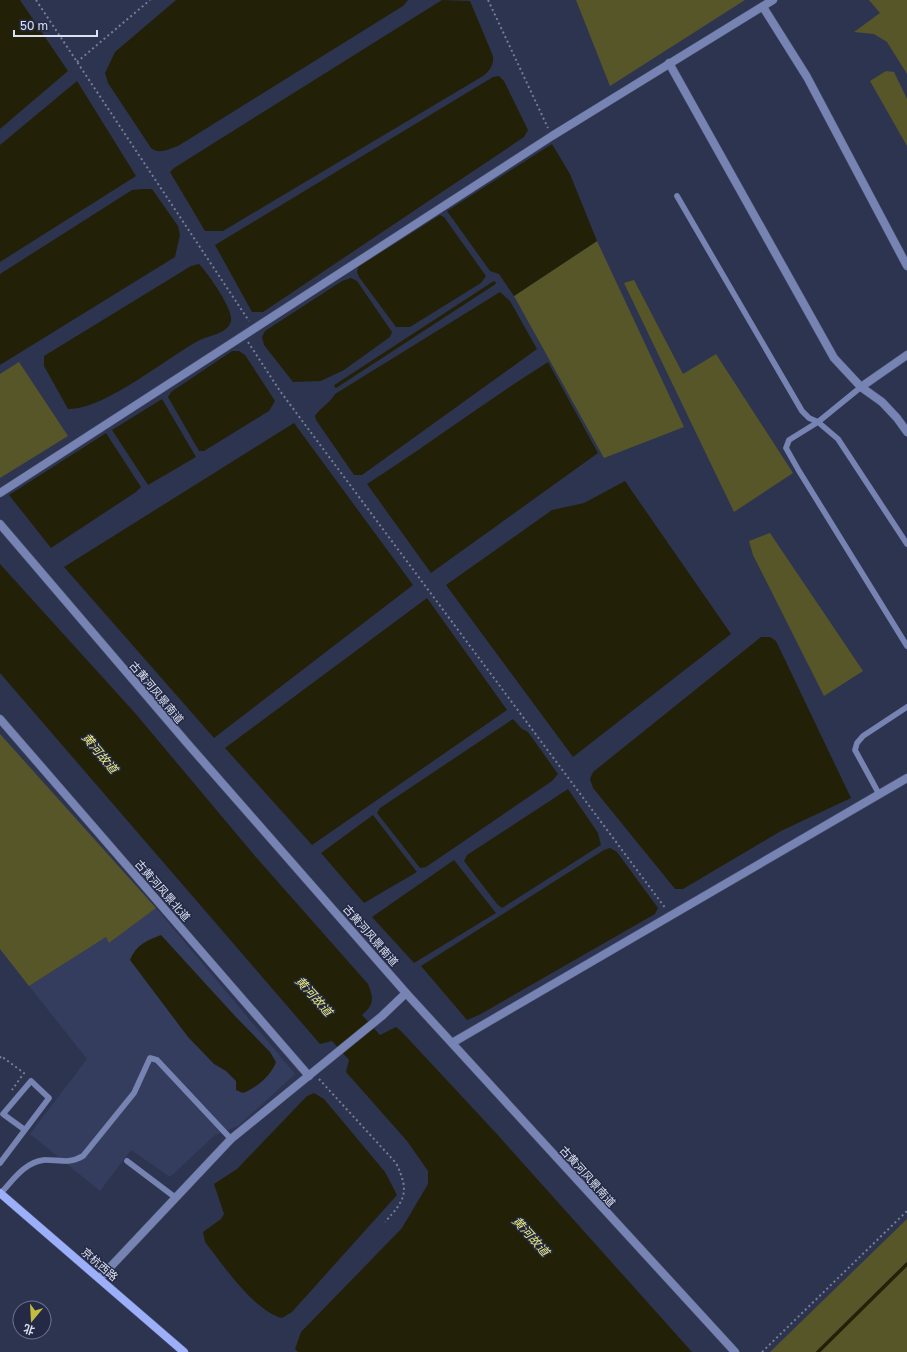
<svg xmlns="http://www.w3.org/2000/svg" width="907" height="1352" viewBox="0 0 907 1352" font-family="'Golos Text','Noto Sans SC',sans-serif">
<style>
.built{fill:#353d5e}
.green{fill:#575629}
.water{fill:#222108}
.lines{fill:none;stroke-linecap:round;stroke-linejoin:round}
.stream{stroke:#222108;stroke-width:3.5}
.service-casing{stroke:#49506a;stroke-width:6}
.minor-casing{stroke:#49506a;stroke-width:9}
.secondary-casing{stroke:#49506a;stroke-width:9}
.path{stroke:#767d94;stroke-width:2;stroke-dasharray:2 3;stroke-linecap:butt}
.service{stroke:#7784b3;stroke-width:5.5}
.minor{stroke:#7784b3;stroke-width:8}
.secondary{stroke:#9caffa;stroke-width:8}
.labels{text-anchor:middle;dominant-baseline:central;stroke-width:3;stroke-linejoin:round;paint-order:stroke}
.street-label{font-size:11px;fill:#dbe0f2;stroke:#242a45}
.water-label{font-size:12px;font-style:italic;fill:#eeeb7f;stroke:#242a45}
</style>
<rect width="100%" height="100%" fill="#2d3450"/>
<path class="built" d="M 156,908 L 295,1074 L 238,1126 L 215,1135 L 170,1177 L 131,1150 L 100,1191 L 30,1134 L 87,1059 L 29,986 L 106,937 L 109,943 Z"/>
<g class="green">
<path d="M 576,0 L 745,0 L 610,86 Z"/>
<path d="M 869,0 L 907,0 L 907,74 L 887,42 L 874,34 L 854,32 L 880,13 Z"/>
<path d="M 886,71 L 894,72 L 907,99 L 907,146 L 870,81 Z"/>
<path d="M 597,241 L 684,427 L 604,458 L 514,296 Z"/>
<path d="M 634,280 L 683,374 L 716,354 L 793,473 L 734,512 L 624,283 Z"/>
<path d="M 19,362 L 68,436 L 0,478 L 0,374 Z"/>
<path d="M 770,533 L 863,671 L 824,696 L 753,555 L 749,541 Z"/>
<path d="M 0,734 L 156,908 L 109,943 L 106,937 L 29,986 L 0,949 Z"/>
<path d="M 907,1219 L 907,1352 L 770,1352 Z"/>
</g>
<g class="water">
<path d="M 0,0 L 20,0 L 68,71 L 0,129 Z"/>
<path d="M 176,0 L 408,0 L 403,6 L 178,146 C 169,149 159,155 151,148 L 108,83 L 105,73 L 115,52 Z"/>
<path d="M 442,0 L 470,1 L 493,56 C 494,65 490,70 483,76 L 223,231 L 205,231 L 170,172 L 174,168 Z"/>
<path d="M 499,76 L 504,81 L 528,130 L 524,137 L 263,312 L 252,312 L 215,245 L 493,77 Z"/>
<path d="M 77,81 L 136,176 L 0,262 L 0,145 Z"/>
<path d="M 552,144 L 570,174 L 597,241 L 514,296 L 499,274 L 490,271 L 447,211 Z"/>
<path d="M 143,189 L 152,189 L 178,226 L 180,235 L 175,257 L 0,365 L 0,274 L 132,190 Z"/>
<path d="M 440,215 L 444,217 L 486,276 L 481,283 L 410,327 L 396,327 L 359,277 L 357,272 L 358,267 Z"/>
<path d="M 199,264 C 207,272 234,310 231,321 C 228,334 209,335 198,341 C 165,359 104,410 68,409 L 44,366 L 44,356 L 191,266 Z"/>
<path d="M 351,278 L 357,281 L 392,332 L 390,337 L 344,370 L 321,381 L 293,382 L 264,345 L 262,337 L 265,331 L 342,281 Z"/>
<path d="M 500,292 L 510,301 L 537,349 L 362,475 L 354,475 L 316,420 L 315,416 C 321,407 330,403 335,394 Z"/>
<path d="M 232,351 L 239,351 L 245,355 L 275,401 L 269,411 L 204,451 L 199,451 L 168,397 L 171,392 Z"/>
<path d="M 548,362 L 598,453 L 431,573 L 367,484 C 428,445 486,401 548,362 Z"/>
<path d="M 162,399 L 196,457 L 148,485 L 112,430 Z"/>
<path d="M 294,423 L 413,585 L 214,738 L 64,567 Z"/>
<path d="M 106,433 L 141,487 L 136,492 L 51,548 L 9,495 Z"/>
<path d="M 625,481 L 731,634 L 573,757 L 446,585 L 552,510 L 584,503 Z"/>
<path d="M 0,564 L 135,713 L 255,856 L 368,984 C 374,998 374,1005 362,1015 L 380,1035 L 396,1027 L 401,1031 L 496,1133 L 692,1352 L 298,1352 L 295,1349 L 301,1332 L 402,1228 L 428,1184 L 428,1171 L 407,1141 L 346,1072 L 349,1060 L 332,1041 L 320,1044 L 0,673 Z"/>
<path d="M 427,598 L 507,710 L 312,845 L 225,748 Z"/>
<path d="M 761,637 L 770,637 L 776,641 L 851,798 L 781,831 L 683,889 L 675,889 L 593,788 L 590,779 L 593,772 Z"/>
<path d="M 513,719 L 522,729 L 528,732 L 558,774 L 552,781 L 426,867 L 420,868 L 377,813 L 380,808 Z"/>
<path d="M 568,789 L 598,833 L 601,845 L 502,908 L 497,904 L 464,861 L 467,855 Z"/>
<path d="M 373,815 L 417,872 L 364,903 L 321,853 Z"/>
<path d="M 610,848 L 617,852 L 658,908 L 655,914 L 479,1015 L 467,1020 L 421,966 L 604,850 Z"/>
<path d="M 454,860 L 496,913 L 414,963 L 372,917 Z"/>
<path d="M 161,935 L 235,1016 L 270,1052 L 276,1062 C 271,1076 256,1088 243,1093 L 236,1090 L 236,1081 L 226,1071 L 214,1064 L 188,1037 L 130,960 C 136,945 147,940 161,935 Z"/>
<path d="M 314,1093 L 324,1099 L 385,1172 L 397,1195 L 292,1312 L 282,1318 C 253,1310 224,1266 205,1242 L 203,1232 L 221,1219 L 224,1214 L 214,1184 L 237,1169 L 307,1096 Z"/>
</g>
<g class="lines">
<g class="stream">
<path d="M 336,386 L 494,283"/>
<path d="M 818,1352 L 907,1264"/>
</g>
<defs>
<g id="service">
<path d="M 677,196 L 802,411 L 809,418 L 818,422 L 838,439 L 907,544"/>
<path d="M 861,387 L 818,422 L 789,440 L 786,448 L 799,471 L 907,646"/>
<path d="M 879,794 L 855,750 L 857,743 L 863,736 L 907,707"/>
<path d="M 127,1161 L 176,1198"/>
<path d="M 0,1163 L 49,1098 L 31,1081 L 3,1114 L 25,1130"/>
<path d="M 1,1193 C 13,1180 25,1162 44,1160 C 60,1159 67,1165 83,1156 L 134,1093 L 150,1058 L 157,1060 L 231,1139"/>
</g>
<g id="minor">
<path d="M 763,7 L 807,77 L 907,266"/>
<path d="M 669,63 L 834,358 L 861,387 L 882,402 L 897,418 L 907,432"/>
<path d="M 861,387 L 907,355"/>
<path d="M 0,493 L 552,136 L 773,0"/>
<path d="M 0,524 L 187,743 L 406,993 L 735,1352"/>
<path d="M 0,719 L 309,1076"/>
<path d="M 452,1043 L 907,778"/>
<path d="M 100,1278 L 231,1139 L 382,1016 L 406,993"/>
</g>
<path id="secondary" d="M 0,1193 L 184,1352"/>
</defs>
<use href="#service" class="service-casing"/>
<use href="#minor" class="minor-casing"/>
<use href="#secondary" class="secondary-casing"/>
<g class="path">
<path d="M 36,0 L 249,321"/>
<path d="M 488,0 L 548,128"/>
<path d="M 77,62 L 150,0"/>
<path d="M 248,342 L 280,391 L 666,909"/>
<path d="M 0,1058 L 1,1056 L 24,1073 L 12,1090"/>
<path d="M 319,1079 L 396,1163 C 410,1192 405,1200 385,1222"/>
<path d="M 762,1352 L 907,1211"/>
</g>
<use href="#service" class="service"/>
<use href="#minor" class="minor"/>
<use href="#secondary" class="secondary"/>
</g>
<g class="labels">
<g class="street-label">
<text transform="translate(157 692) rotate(50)">古黄河风景南道</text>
<text transform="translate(163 890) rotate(49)">古黄河风景北道</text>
<text transform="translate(371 935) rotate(49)">古黄河风景南道</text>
<text transform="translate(588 1176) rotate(48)">古黄河风景南道</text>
<text transform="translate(100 1264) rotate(41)">京杭西路</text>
</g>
<g class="water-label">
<text transform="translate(100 753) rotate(50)">黄河故道</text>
<text transform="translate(314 996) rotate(48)">黄河故道</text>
<text transform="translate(531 1236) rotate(48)">黄河故道</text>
</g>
</g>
<g transform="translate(32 1320) rotate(198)"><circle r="19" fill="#242a45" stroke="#6d738a"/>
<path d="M0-3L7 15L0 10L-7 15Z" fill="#c2bd3f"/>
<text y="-6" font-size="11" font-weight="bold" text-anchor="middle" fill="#dbe0f2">北</text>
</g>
<path d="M14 30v6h83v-6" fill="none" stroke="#dbe0f2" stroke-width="2"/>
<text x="20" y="30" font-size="12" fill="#dbe0f2" stroke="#242a45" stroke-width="3" paint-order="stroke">50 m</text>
</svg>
